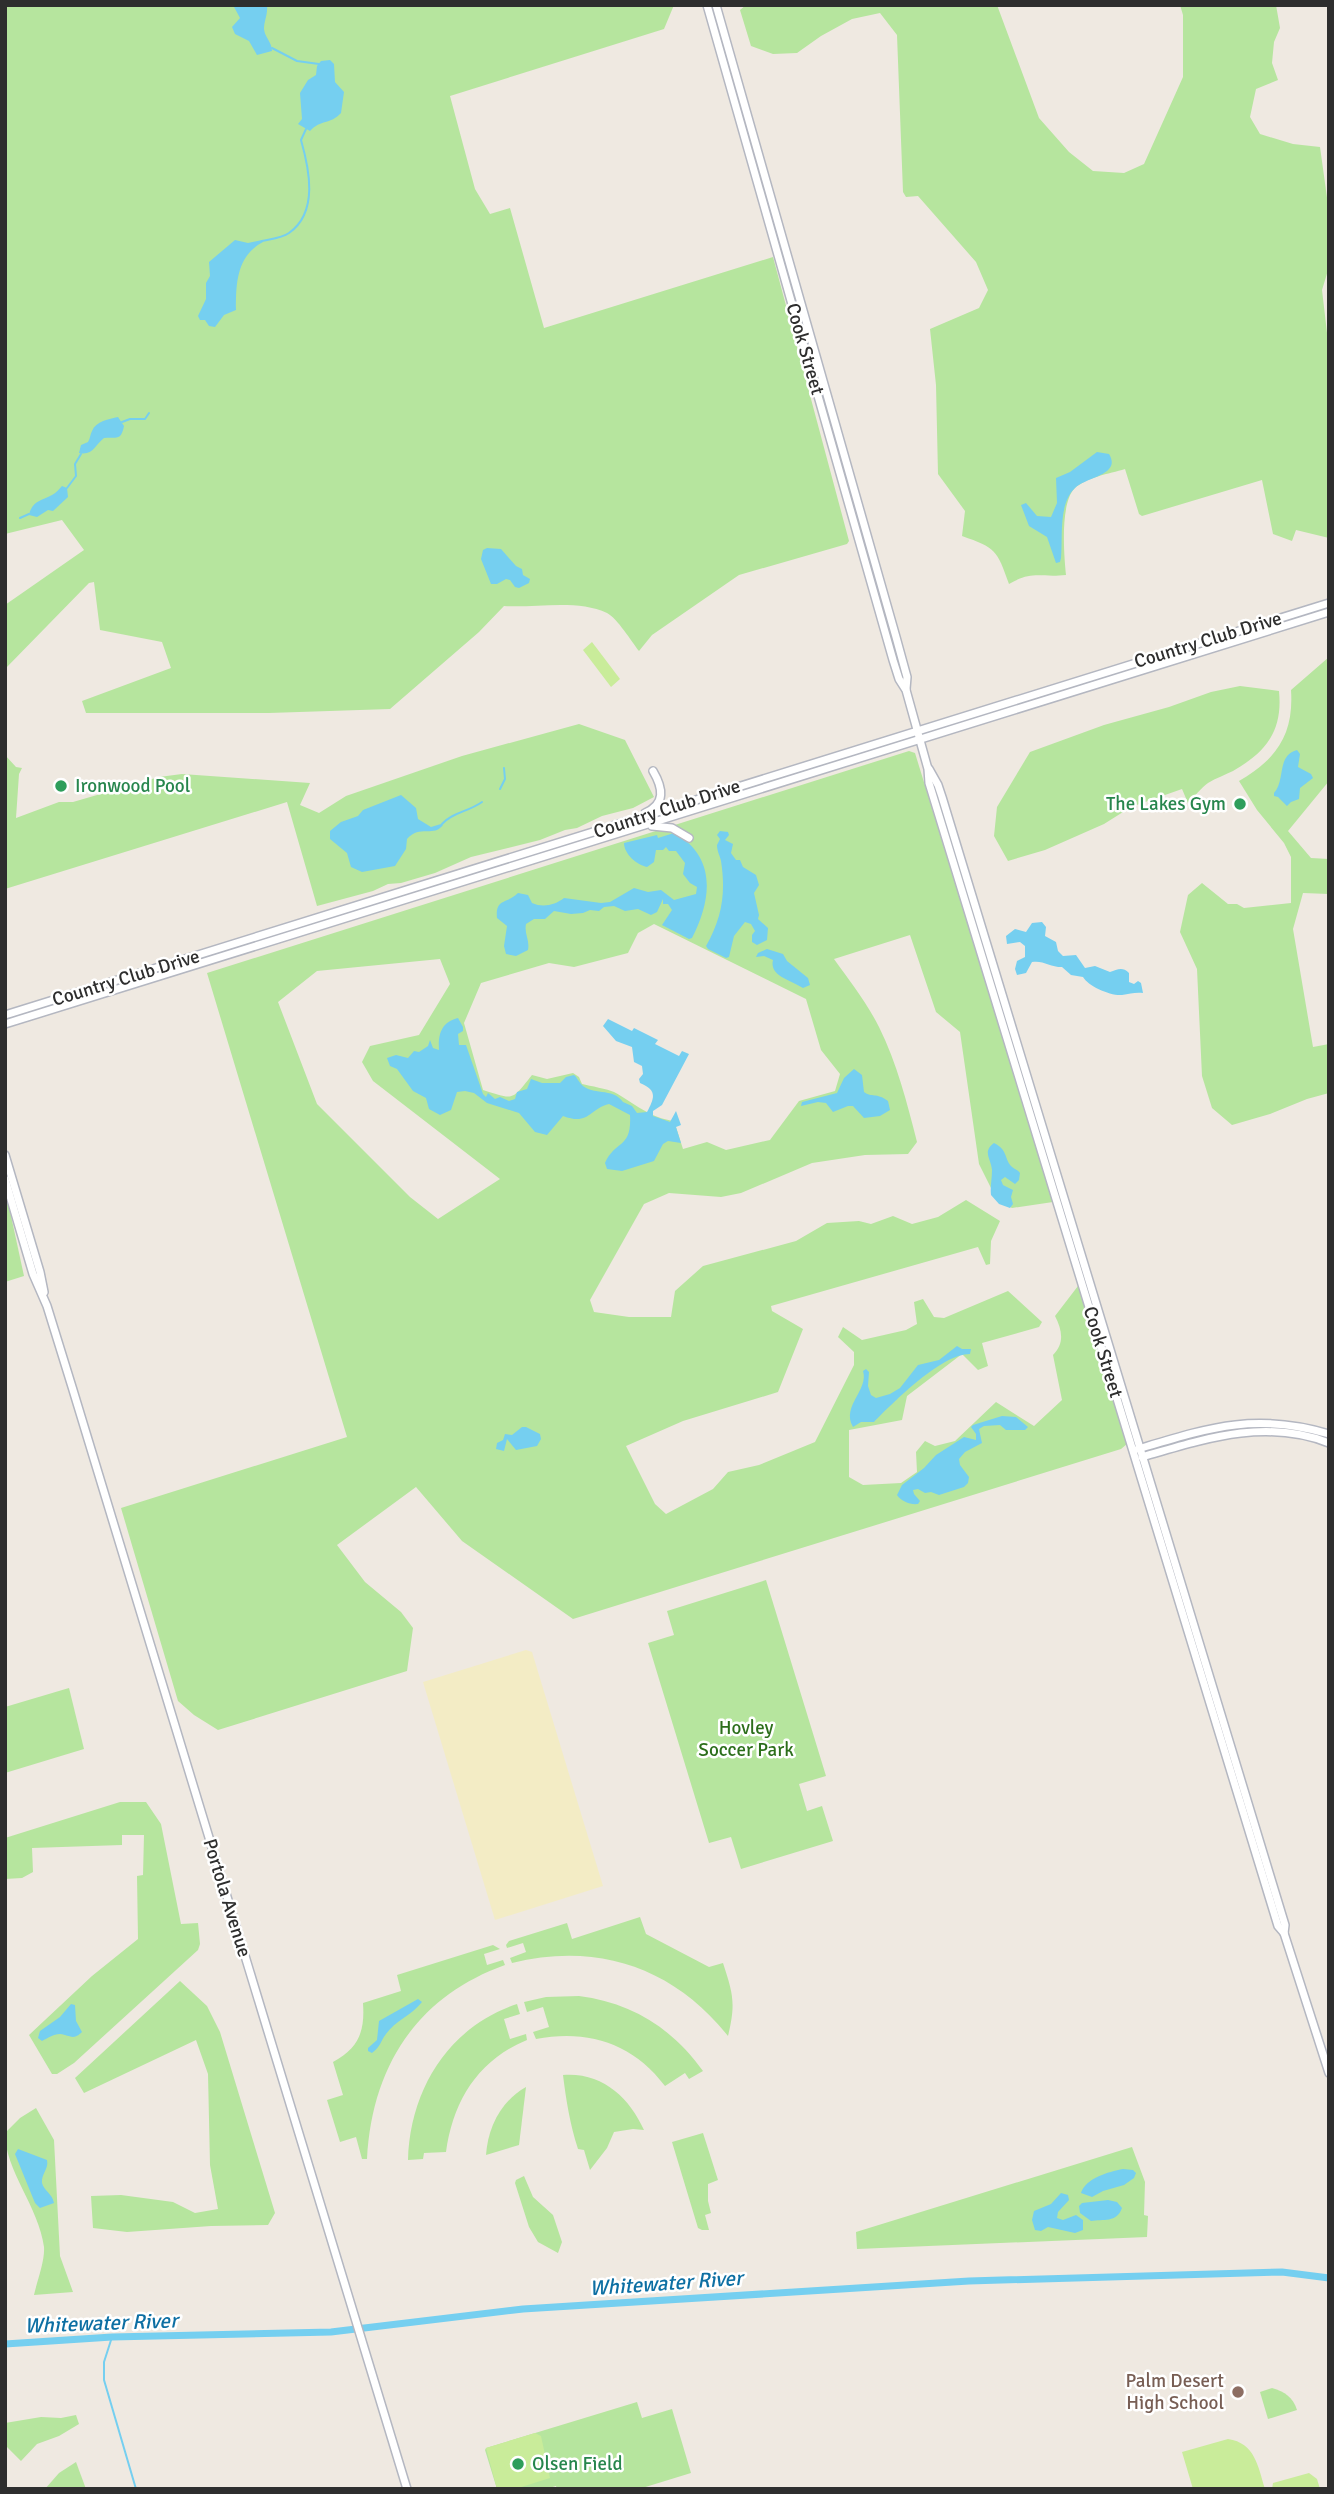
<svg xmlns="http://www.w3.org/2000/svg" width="1334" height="2494" viewBox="0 0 1334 2494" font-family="Signika,sans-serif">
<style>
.green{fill:#b6e59e;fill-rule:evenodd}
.sand{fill:#f3ecc5}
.pitch{fill:#c9ec9a}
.water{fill:#75cff0}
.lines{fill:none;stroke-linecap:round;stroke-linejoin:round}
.stream{stroke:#75cff0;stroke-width:2}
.river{stroke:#75cff0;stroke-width:7}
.secondary-casing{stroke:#b4b7c1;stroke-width:10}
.secondary{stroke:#fff;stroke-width:7}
.leisure-dot{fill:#2e9e5b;stroke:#fff;stroke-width:2.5}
.education-dot{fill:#8d6e63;stroke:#fff;stroke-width:2.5}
.labels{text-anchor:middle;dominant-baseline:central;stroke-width:5;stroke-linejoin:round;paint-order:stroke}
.street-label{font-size:19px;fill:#2e2e2e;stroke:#fff}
.leisure-label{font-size:19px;fill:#27864d;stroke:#fff;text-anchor:start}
.park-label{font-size:19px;fill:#2c6e1b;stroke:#fff}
.education-label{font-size:19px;fill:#785e54;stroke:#fff;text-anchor:end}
.water-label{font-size:21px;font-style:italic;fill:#0d6fa3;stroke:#fff}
</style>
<rect width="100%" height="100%" fill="#efe9e1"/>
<g class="green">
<path d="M 5,5 L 674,5 L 664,29 L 450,96 L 475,189 L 490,214 L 510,208 L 544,328 L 773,257 L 849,541 L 847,544 L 739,575 L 652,635 L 639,651 C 632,642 617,618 607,613 C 578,599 536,608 504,606 L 479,632 L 390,709 L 269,713 L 86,713 L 82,701 L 171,668 L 162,642 L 100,630 L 94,582 L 89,583 L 5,669 L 5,605 L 84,550 L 62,520 L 5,534 Z"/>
<path d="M 746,5 L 997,5 L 1039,118 L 1069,152 L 1093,171 L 1124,173 L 1144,164 L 1183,77 L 1183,15 L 1180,5 L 1276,5 L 1280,28 L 1274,42 L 1272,63 L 1278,80 L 1256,89 L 1250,117 L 1260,134 L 1293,144 L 1320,147 L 1329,212 L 1329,267 L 1322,290 L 1329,350 L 1329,538 L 1296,530 L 1292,541 L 1273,534 L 1262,480 L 1142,516 L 1139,514 L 1125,469 C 1109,474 1086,477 1074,489 C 1060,505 1064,555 1066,575 C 1040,578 1033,570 1009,584 C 997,550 996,548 962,536 L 965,511 L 938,474 L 936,385 L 930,329 L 979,308 L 988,290 L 976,262 L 918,196 L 906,197 L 903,192 L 897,35 L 880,13 L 852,19 L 821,36 L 797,53 L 773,54 L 751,46 L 740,10 Z"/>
<path d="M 1329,657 L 1329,781 L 1288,831 L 1311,858 L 1329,859 L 1329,894 L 1303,893 L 1293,929 L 1313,1047 L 1329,1044 L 1329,1093 L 1307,1099 L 1270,1114 L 1232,1125 L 1212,1108 L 1202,1076 L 1197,969 L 1180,932 L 1188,895 L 1202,883 L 1228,904 L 1237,904 L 1244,908 L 1291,903 L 1291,857 L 1284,843 L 1257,810 L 1239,781 C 1277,759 1294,734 1291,690 Z"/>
<path d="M 1240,686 L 1279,691 C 1283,731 1266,752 1233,771 C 1225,775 1216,778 1208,783 C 1201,788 1195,796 1188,803 L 1182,789 L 1131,807 L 1104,824 L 1045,850 L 1008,861 L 994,836 L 997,807 L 1030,752 L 1104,725 L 1169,707 L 1211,692 Z"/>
<path d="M 579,724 L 625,740 L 654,797 L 633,808 L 602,816 L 577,828 L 565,830 L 540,840 L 471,857 L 435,873 L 401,883 L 388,884 L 373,891 L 317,906 L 287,802 L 5,889 L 5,755 L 16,767 L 22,768 L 19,774 L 16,818 L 59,802 L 73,802 L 159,777 L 182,774 L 310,783 L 300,805 L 319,813 L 346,796 L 462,756 Z"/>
<path d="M 909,751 L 915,753 L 1053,1202 L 1012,1208 L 997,1200 L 979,1164 L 960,1032 L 936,1012 L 910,935 L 834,959 C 849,980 867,1003 879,1027 C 897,1063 907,1103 917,1142 L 908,1154 L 865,1155 L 812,1163 L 741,1193 L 721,1197 L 669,1193 L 644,1204 L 590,1300 L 594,1312 L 629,1317 L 671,1317 L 675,1291 L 703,1266 L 796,1241 L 827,1223 L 859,1221 L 871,1224 L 893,1216 L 912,1224 L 938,1217 L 966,1200 L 1000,1221 L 991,1241 L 990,1264 L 986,1265 L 978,1247 L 771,1306 L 772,1311 L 803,1329 L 778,1392 L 683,1421 L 626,1446 L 655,1504 L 666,1514 L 713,1489 L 728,1472 L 759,1465 L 815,1442 L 854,1365 L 854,1352 L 838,1337 L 843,1327 L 862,1340 L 906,1330 L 917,1324 L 914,1302 L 923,1299 L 934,1317 L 944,1318 L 1008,1291 L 1042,1322 L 1039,1327 L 982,1343 L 988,1366 L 978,1370 L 962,1354 L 907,1396 L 902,1420 L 849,1430 L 849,1477 L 863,1485 L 901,1483 L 917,1472 L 916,1452 L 925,1441 L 935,1446 L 955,1441 L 996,1402 L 1034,1426 L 1062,1400 L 1053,1355 C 1065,1343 1062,1330 1055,1316 L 1078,1286 L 1127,1444 L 1121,1449 L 573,1619 L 462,1541 L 416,1487 L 337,1545 L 365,1582 L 401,1612 L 413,1628 L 407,1671 L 218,1730 L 194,1715 L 178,1701 L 121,1508 L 347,1437 L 207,973 ZM 654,924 L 806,999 L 821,1050 L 840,1074 L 835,1091 L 799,1101 L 770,1140 L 726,1150 L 707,1142 L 683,1149 L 674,1121 C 650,1118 634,1103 614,1092 C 608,1089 590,1086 582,1084 L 579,1077 L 573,1073 L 547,1079 L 532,1075 C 511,1101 515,1100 483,1090 L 464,1023 L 481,983 L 549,963 L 574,967 L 628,953 L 638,933 ZM 440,959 L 450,984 L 419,1035 L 370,1046 L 362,1062 L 373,1081 L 500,1179 L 438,1219 L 410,1197 L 317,1104 L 278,1002 L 317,971 Z"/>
<path d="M 5,1188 L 24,1276 L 5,1282 Z"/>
<path d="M 766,1580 L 826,1776 L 799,1784 L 807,1811 L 822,1806 L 833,1841 L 741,1869 L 731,1837 L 709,1843 L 648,1643 L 674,1635 L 667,1611 Z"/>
<path d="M 69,1688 L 84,1749 L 5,1773 L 5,1707 Z"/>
<path d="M 120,1802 L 146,1802 L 161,1824 L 181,1924 L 198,1923 L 200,1944 L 198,1950 L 74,2063 L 57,2074 L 52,2074 L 29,2035 L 92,1976 L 138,1939 L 137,1876 L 143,1875 L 144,1835 L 122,1835 L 122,1845 L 32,1848 L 33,1872 L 22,1878 L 5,1879 L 5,1838 Z"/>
<path d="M 640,1917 L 646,1934 L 709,1967 L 723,1963 C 733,1994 736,2003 728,2036 C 673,1967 597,1942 512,1963 L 510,1958 L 526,1952 L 523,1943 L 507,1948 L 506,1945 L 509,1941 L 567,1923 L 572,1939 Z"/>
<path d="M 493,1945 L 500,1949 L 484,1954 L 487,1965 L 503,1960 L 505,1965 C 416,1997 372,2067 367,2159 L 362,2159 L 356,2137 L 340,2142 L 327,2100 L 343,2095 L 333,2062 C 359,2048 365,2031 363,2003 L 401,1991 L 397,1975 Z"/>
<path d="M 180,1981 L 207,2006 L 220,2032 L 275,2213 L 268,2225 L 211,2226 L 127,2232 L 93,2228 L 91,2196 L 121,2195 L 173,2202 L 195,2213 L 218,2209 L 210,2165 L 208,2074 L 196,2040 L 84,2093 L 75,2078 Z"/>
<path d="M 579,1996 C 632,2003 672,2028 703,2071 L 689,2079 L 685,2073 L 665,2086 C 633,2043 587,2029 536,2039 L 533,2032 L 549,2027 L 543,2007 L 527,2012 L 524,2002 L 546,1997 Z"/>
<path d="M 517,2004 L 520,2014 L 504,2019 L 510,2039 L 526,2034 L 527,2040 C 478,2060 453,2101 446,2152 L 424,2153 L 423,2159 L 408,2160 C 410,2090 448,2027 517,2004 Z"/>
<path d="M 563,2075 C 602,2072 629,2097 644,2130 L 633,2129 L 614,2132 L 607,2148 L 590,2170 L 584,2150 L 578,2149 C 570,2124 566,2100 563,2075 Z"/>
<path d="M 526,2087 L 519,2145 L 486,2155 C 488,2127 501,2101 526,2087 Z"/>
<path d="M 36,2108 L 54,2140 L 60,2256 L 73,2292 L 34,2295 C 37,2281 45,2261 44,2247 C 39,2207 5,2171 5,2133 L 20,2118 Z"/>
<path d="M 703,2133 L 718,2180 L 708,2184 L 708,2201 L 711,2213 L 705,2215 L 709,2230 L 702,2230 L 698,2228 L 672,2142 Z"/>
<path d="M 1132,2147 L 1145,2182 L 1144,2215 L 1148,2216 L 1147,2237 L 857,2249 L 856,2232 Z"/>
<path d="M 524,2176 L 533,2197 L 553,2215 L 562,2242 L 558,2253 L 538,2242 L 529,2227 L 515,2183 L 516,2180 Z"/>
<path d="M 1272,2388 C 1285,2392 1293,2397 1297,2410 L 1268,2419 L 1260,2392 Z"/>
<path d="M 637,2402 L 642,2418 L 672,2409 L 691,2473 L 639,2489 L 557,2489 L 556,2486 L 546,2489 L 497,2489 L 485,2450 L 486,2448 Z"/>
<path d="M 76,2415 L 79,2424 L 59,2436 L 37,2444 L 21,2461 L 7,2447 L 5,2448 L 5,2423 L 41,2417 L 61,2418 Z"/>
<path d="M 76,2462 L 86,2489 L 45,2489 L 59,2473 Z"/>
</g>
<path class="sand" d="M 526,1650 L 532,1652 L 603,1886 L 495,1920 L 423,1682 Z"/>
<g class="pitch">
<path d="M 592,642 L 620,679 L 611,687 L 583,650 Z"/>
<path d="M 535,2433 L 541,2436 L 550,2478 L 515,2489 L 497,2489 L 486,2448 Z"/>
<path d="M 1228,2439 C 1255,2443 1258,2466 1265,2489 L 1193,2489 L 1182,2452 Z"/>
<path d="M 1309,2473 L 1317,2479 L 1320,2489 L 1272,2489 L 1273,2483 Z"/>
</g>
<g class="water">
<path d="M 233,5 L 267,5 C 268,14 264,21 264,29 C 265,38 272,42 272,51 L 257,55 L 249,41 L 235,34 L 232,27 L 240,18 Z"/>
<path d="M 330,60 L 334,64 L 335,82 L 344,92 L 341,113 C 330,125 321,119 310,131 L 298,124 L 302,119 L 300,93 L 308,80 L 316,75 L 317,66 L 321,61 Z"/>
<path d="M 235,240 L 248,243 L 262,240 L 263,242 C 236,256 236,285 236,310 L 224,315 L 215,327 L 209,326 L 205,320 L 200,320 L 198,316 L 206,299 L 206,283 L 210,276 L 209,262 Z"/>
<path d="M 118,417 L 124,426 C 121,441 117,437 104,438 C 95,445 93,456 79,453 L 81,445 L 88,442 C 90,439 90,435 92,431 C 96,421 109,419 118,417 Z"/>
<path d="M 1097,452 L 1109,454 C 1122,475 1086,477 1075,488 C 1058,504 1063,537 1061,558 L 1060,562 L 1056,563 L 1047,537 L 1029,526 L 1021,505 L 1026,503 L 1037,516 L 1051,517 L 1057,503 L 1056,478 L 1070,472 Z"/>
<path d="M 62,486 L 67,488 L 68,497 L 53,511 L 48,510 L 37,517 L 29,515 C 32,501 41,501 52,495 C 56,493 59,489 62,486 Z"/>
<path d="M 487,548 L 501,549 L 516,566 L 522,569 L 523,575 L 530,579 L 529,583 L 519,588 L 515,587 L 510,580 L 506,579 L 497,584 L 491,584 L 481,559 L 483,550 Z"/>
<path d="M 1297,750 L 1300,754 L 1298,767 L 1311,774 L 1313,778 L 1300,788 L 1299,799 L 1291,802 L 1287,806 L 1278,797 L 1274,796 L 1274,793 C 1286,780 1276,756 1297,750 Z"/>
<path d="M 401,795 L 416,808 L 418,819 L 431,827 L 441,824 L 443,825 C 433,838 420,824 407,839 L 406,849 L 395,866 L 362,872 L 351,867 L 347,853 L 330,839 L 330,831 L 341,822 L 358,816 L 363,810 Z"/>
<path d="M 720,831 L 728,832 L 729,835 L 725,840 L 733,844 L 731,853 L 736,860 L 740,860 L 743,867 L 756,875 L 759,885 L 754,893 L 759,915 L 758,919 L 768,928 L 767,940 L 757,945 L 752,942 L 752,935 L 755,931 L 751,924 L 745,922 L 734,936 L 729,957 L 726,958 L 708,949 L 706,946 C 722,918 726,893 721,861 C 720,856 717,851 717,845 L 720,839 L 717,835 Z"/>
<path d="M 674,833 C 718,857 711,901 692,938 L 689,939 L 662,925 L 672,910 L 668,904 L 663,904 L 663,899 L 657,912 L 651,915 L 638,909 L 625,911 L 614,906 L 604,907 L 599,911 L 590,910 L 583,913 L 571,914 L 554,911 L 545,919 L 534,919 L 526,924 C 524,934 530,940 528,950 L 516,956 L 506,954 L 504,946 L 507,926 L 497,918 C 495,898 507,904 518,893 L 528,895 L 532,903 C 543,908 555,905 564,898 L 601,903 L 610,902 L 634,888 L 648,892 L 661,890 L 674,900 L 696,894 L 697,887 L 690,883 L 683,874 L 685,863 L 676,851 L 669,851 L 666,847 L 663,850 L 656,850 L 654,862 L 647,867 C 637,865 624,854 624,843 L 657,835 L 658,838 Z"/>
<path d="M 1042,922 L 1046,927 L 1045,936 L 1056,942 L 1058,951 L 1063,956 L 1076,955 L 1085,968 L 1095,966 L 1110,972 C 1117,970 1122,966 1129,973 L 1129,982 L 1134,984 L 1138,981 L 1141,983 L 1143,993 C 1135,992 1130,994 1122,995 C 1110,996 1088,986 1083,977 L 1071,975 L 1062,967 C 1050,967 1043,960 1032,962 L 1026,973 L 1017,975 L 1015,969 L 1017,961 L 1025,957 L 1025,946 L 1020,942 L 1007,944 L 1006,936 L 1015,929 L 1026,932 L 1032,923 Z"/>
<path d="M 767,949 L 783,954 L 787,961 L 808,978 L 810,985 L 803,988 C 791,980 769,976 773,960 L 764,956 L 756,957 L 758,953 Z"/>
<path d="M 458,1018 L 463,1027 L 463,1031 L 458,1034 L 459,1045 L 466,1045 L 483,1094 L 486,1097 L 488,1093 L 495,1099 L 500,1097 L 509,1101 L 515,1099 L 517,1092 L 527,1089 L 531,1079 L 542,1083 L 560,1083 L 566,1077 L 574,1075 C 577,1077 578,1081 581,1084 C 591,1096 613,1087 623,1102 L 632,1106 L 637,1113 L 647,1112 C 655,1097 657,1090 640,1083 L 639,1079 L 643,1074 L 642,1066 L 634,1062 L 632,1047 L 616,1041 L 603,1026 L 608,1019 L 632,1031 L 634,1028 L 658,1040 L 655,1044 L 679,1056 L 682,1051 L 689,1054 L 662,1105 L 653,1111 L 653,1116 L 670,1122 L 676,1111 L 681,1125 L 676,1127 L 681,1143 L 668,1141 L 663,1144 L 654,1161 L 622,1171 L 607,1169 L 605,1163 C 615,1140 632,1149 630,1115 L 609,1104 C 589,1109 589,1126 563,1116 L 547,1135 L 535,1132 L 519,1113 L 487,1103 L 474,1093 L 465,1091 L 457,1092 L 451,1110 L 440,1115 L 429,1109 L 426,1098 L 413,1091 L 397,1069 L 390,1066 L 387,1058 L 396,1055 L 408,1058 L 414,1051 L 419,1052 L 428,1046 L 430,1040 L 433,1048 L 439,1050 C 438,1035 441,1022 458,1018 Z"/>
<path d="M 854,1069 L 862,1075 L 864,1092 C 872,1098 876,1092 888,1101 L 890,1110 L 880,1116 L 864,1118 L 853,1106 L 848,1106 L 833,1112 L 826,1103 L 818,1102 L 801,1106 L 802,1102 L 837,1093 L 844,1078 Z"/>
<path d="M 994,1143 C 1008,1150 1004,1158 1011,1166 C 1014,1169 1018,1170 1020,1173 L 1019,1180 L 1015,1184 L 1005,1177 L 1001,1180 L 1003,1185 L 1013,1190 L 1011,1197 L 1013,1204 L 1010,1208 L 999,1204 L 991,1195 C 990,1187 992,1179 992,1170 C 991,1158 982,1152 994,1143 Z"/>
<path d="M 957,1346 L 962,1349 L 971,1349 L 970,1354 C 941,1354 894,1402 874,1422 L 861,1422 L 853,1427 C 841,1406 869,1390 863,1371 L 866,1369 L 869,1372 L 868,1386 L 871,1395 L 876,1398 L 890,1394 L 900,1388 L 918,1365 L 939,1360 Z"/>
<path d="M 1002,1416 L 1016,1417 L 1028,1427 L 1025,1430 L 1006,1430 L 1000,1425 L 984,1426 L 979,1429 L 982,1443 L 965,1452 L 959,1459 L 960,1465 L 969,1477 L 968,1483 L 964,1487 L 939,1495 L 931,1492 L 925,1493 L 918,1489 L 913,1490 L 914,1494 L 920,1501 L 918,1504 C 910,1505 901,1501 897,1495 L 902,1485 L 924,1468 L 936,1455 L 964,1437 L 976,1440 L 976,1434 L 971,1427 L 973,1425 Z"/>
<path d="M 522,1427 L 526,1427 L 540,1434 L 541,1439 L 537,1446 L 516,1450 L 507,1439 L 504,1451 L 496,1449 L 497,1443 L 503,1440 L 505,1434 L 512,1435 Z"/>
<path d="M 418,1999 L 422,2002 C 412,2015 395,2021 386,2034 C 380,2042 381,2046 372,2053 L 368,2051 L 368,2048 L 377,2040 L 379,2021 Z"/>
<path d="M 71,2004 L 75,2005 L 76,2021 L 82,2032 C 73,2041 70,2035 60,2034 C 53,2034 48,2038 42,2041 L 38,2038 L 40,2031 L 60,2017 Z"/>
<path d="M 18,2149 L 47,2160 C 49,2169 41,2174 42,2183 C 44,2191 52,2193 54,2203 L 40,2208 L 35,2203 L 15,2154 Z"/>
<path d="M 1123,2169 L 1133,2170 L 1136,2173 L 1134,2178 L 1124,2185 L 1103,2191 L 1092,2197 L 1081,2193 C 1086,2178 1108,2172 1123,2169 Z"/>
<path d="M 1061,2193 L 1068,2195 L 1069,2200 L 1058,2212 L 1057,2218 L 1063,2220 L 1076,2215 L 1083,2220 L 1083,2230 L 1075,2233 L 1048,2227 L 1041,2231 L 1035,2230 L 1032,2220 L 1034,2211 L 1051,2204 Z"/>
<path d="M 1108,2200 L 1117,2202 L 1122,2208 C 1117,2223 1103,2219 1091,2221 L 1080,2213 L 1079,2206 L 1082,2203 Z"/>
</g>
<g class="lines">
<g class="stream">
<path d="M 272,48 L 297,61 L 319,64"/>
<path d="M 262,241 C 271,239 282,238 289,233 C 319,212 309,168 301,140 L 306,129"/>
<path d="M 122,422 L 130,419 L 145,419 L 149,413"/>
<path d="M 67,488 L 76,476 L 75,464 L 81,454"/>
<path d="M 20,518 L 29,514"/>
<path d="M 500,789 L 505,779 L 504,768"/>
<path d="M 442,824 C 453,812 468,812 482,802"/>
<path d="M 112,2337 L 104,2362 L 104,2380 L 136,2489"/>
</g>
<path class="river" d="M 5,2344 L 112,2337 L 331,2332 L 523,2309 L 969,2281 L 1282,2272 L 1329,2278"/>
<defs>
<g id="secondary">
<path d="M 707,5 L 893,660 L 899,679 L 906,690 L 928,769 L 929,783 C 1045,1164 1161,1545 1278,1926 L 1284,1933"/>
<path d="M 716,5 L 896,637 L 907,677 L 906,689"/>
<path d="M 929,769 L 938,785 L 942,797 L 1285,1925 L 1284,1933 L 1329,2073"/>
<path d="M 645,813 C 666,804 663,788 653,771"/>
<path d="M 652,826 L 672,828 L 689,838"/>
<path d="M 5,1015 L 1329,603"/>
<path d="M 5,1024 L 1329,612"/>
<path d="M 5,1155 L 40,1272 L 44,1292"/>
<path d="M 5,1179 L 33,1274 L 47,1306 L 73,1390 L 407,2489"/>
<path d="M 1138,1449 C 1208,1428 1255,1412 1329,1434"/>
<path d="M 1142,1457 C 1204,1439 1265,1418 1329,1443"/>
</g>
</defs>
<use href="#secondary" class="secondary-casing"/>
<use href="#secondary" class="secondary"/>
</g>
<g class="leisure-dot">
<circle cx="61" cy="786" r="7"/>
<circle cx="1240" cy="804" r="7"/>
<circle cx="518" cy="2464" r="7"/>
</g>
<circle class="education-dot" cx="1238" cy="2392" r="7"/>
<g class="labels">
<g class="street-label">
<text transform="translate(805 349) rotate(74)">Cook Street</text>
<text transform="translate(1208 640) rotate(-17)">Country Club Drive</text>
<text transform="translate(667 809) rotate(-18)">Country Club Drive</text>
<text transform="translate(126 978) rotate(-17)">Country Club Drive</text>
<text transform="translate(1103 1352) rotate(73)">Cook Street</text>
<text transform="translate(227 1898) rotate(73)">Portola Avenue</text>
</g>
<g class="leisure-label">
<text x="75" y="786">Ironwood Pool</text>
<text x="1226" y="804" text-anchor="end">The Lakes Gym</text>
<text x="532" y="2464">Olsen Field</text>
</g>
<g class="park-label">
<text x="746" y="1728">Hovley<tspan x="746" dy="22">Soccer Park</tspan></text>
</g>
<g class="education-label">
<text x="1224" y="2381">Palm Desert<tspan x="1224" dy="22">High School</tspan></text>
</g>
<g class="water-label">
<text transform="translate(666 2283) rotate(-4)">Whitewater River</text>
<text transform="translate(101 2323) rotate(-2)">Whitewater River</text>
</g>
</g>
<rect width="1334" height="2494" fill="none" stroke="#2e2e2e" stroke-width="14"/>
</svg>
